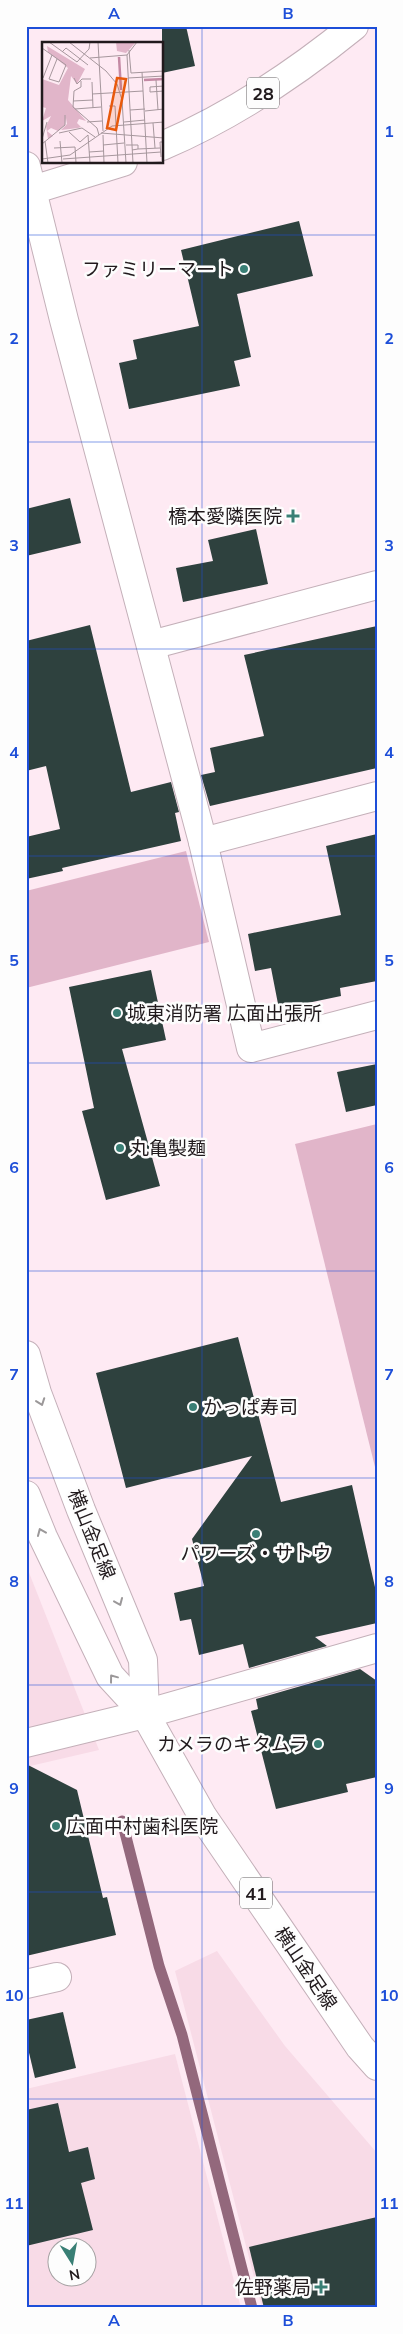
<svg xmlns="http://www.w3.org/2000/svg" width="403" height="2334" viewBox="0 0 403 2334" font-family="Mulish,'Noto Sans JP',sans-serif">
<style>
.built{fill:#f8dbe7;fill-rule:evenodd}
.green{fill:#e1b5c9}
.lines{fill:none;stroke-linecap:round;stroke-linejoin:round}
.stream{stroke:#93687c;stroke-width:11}
.building{fill:#2e413e}
.street-casing{stroke:#c4b0b9;stroke-width:30}
.primary-casing{stroke:#c4b0b9;stroke-width:30}
.street{stroke:#fff;stroke-width:28}
.primary{stroke:#fff;stroke-width:28}
.oneway{stroke:#9b9899}
.grid{fill:none;stroke:#1d4ed8;stroke-width:1;stroke-opacity:0.55}
.poi-dot{fill:#397f75;stroke:#fdfdfd;stroke-width:2}
.labels{text-anchor:middle;dominant-baseline:central;stroke-width:5;stroke-linejoin:round;paint-order:stroke}
.shield{fill:#fdfdfd;stroke:#635e60;stroke-width:1}
.shield-label{font-size:18px;font-weight:bold;fill:#211a1d}
.poi-label{font-size:19px;fill:#211a1d;stroke:#fdfdfd;text-anchor:end}
.street-label{font-size:19px;fill:#211a1d;stroke:#fdfdfd}
.inset-river{fill:none;stroke:#c489a4;stroke-width:2.5}
.inset-road{fill:none;stroke:#a6979d;stroke-width:1}
.view{fill:#e8590c;fill-opacity:0.15;stroke:#e8590c;stroke-width:2.5}
.inset-edge{fill:none;stroke:#211a1d;stroke-width:2.5}
.neatline{fill:none;stroke:#1d4ed8;stroke-width:2}
.grid-label{font-size:16px;text-anchor:middle;font-weight:bold;fill:#1d4ed8}
</style>
<rect width="100%" height="100%" fill="#feeaf3"/>
<g class="built">
<path d="M 26,1565 L 99,1750 L 26,1767 Z"/>
<path d="M 217,1951 L 285,2046 L 377,2153 L 377,2308 L 262,2308 L 175,1971 Z"/>
<path d="M 175,2054 L 241,2308 L 26,2308 L 26,2089 ZM 58,2246 L 88,2246 L 88,2276 L 58,2276 Z"/>
</g>
<g class="green">
<path d="M 186,851 L 209,942 L 26,988 L 26,891 Z"/>
<path d="M 377,1124 L 377,1475 L 295,1144 Z"/>
</g>
<g class="lines">
<path class="stream" d="M 122,1821 L 159,1966 L 182,2035 L 252,2308"/>
</g>
<g class="building">
<path d="M 162,26 L 186,26 L 195,66 L 162,73 Z"/>
<path d="M 299,221 L 313,276 L 237,294 L 251,357 L 234,361 L 240,386 L 129,409 L 119,363 L 137,359 L 133,340 L 199,326 L 181,250 Z"/>
<path d="M 70,498 L 81,543 L 26,556 L 26,509 Z"/>
<path d="M 256,529 L 268,584 L 183,602 L 176,568 L 213,561 L 208,540 Z"/>
<path d="M 90,625 L 131,792 L 171,782 L 179,812 L 175,813 L 181,841 L 62,868 L 63,871 L 26,879 L 26,837 L 60,829 L 46,766 L 26,771 L 26,641 Z"/>
<path d="M 377,626 L 377,768 L 210,806 L 201,775 L 215,772 L 210,748 L 264,736 L 244,655 Z"/>
<path d="M 377,834 L 377,981 L 340,988 L 341,996 L 279,1009 L 271,968 L 255,971 L 248,934 L 341,915 L 326,846 Z"/>
<path d="M 151,970 L 166,1040 L 122,1049 L 160,1186 L 106,1200 L 82,1111 L 94,1108 L 69,987 Z"/>
<path d="M 377,1064 L 377,1105 L 346,1112 L 337,1072 Z"/>
<path d="M 238,1337 L 281,1502 L 352,1485 L 377,1596 L 377,1623 L 315,1637 L 327,1646 L 249,1668 L 243,1644 L 199,1655 L 191,1619 L 180,1621 L 174,1593 L 204,1586 L 192,1539 L 252,1456 L 126,1488 L 96,1373 Z"/>
<path d="M 360,1669 L 377,1681 L 377,1777 L 346,1784 L 348,1792 L 276,1809 L 251,1711 L 258,1709 L 256,1699 Z"/>
<path d="M 26,1764 L 77,1790 L 103,1898 L 107,1897 L 116,1935 L 26,1956 Z"/>
<path d="M 63,2012 L 76,2068 L 35,2078 L 26,2040 L 26,2020 Z"/>
<path d="M 58,2103 L 69,2152 L 88,2147 L 95,2179 L 81,2183 L 93,2230 L 26,2246 L 26,2110 Z"/>
<path d="M 377,2217 L 377,2308 L 264,2308 L 249,2247 Z"/>
</g>
<g class="lines">
<defs>
<g id="street">
<path d="M 26,166 L 64,320 L 203,842 L 251,1048 L 377,1015"/>
<path d="M 151,645 L 377,585"/>
<path d="M 203,842 L 377,796"/>
<path d="M 26,1743 L 145,1714 L 377,1648"/>
<path d="M 26,1984 L 57,1977"/>
</g>
<g id="primary">
<path d="M 162,146 C 232,116 295,74 354,26"/>
<path d="M 26,192 L 123,162"/>
<path d="M 26,1355 L 37,1393 L 81,1510 L 143,1660 L 145,1714"/>
<path d="M 26,1495 L 43,1537 L 110,1676 L 145,1714 L 203,1817 L 360,2047 L 377,2066"/>
</g>
</defs>
<use href="#street" class="street-casing"/>
<use href="#primary" class="primary-casing"/>
<use href="#street" class="street"/>
<use href="#primary" class="primary"/>
</g>
<defs><path id="oneway-chevron" d="M-2-3.5L2.5 0L-2 3.5" fill="none" stroke-width="1.6" stroke-linecap="round" stroke-linejoin="round" transform="scale(1.25)"/></defs>
<g class="oneway">
<use href="#oneway-chevron" transform="translate(41 1402) rotate(70)"/>
<use href="#oneway-chevron" transform="translate(41 1532) rotate(-113)"/>
<use href="#oneway-chevron" transform="translate(119 1602) rotate(67)"/>
<use href="#oneway-chevron" transform="translate(113 1678) rotate(-127)"/>
</g>
<path class="grid" d="M 202,26 L 202,2308M 26,235 L 377,235M 26,442 L 377,442M 26,649 L 377,649M 26,856 L 377,856M 26,1063 L 377,1063M 26,1271 L 377,1271M 26,1478 L 377,1478M 26,1685 L 377,1685M 26,1892 L 377,1892M 26,2099 L 377,2099"/>
<g class="poi-dot">
<circle cx="244" cy="269" r="5"/>
<path d="M290.5 508.5h5v5h5v5h-5v5h-5v-5h-5v-5h5z"/>
<circle cx="117" cy="1013" r="5"/>
<circle cx="120" cy="1148" r="5"/>
<circle cx="193" cy="1407" r="5"/>
<circle cx="256" cy="1534" r="5"/>
<circle cx="318" cy="1744" r="5"/>
<circle cx="56" cy="1826" r="5"/>
<path d="M318.5 2279.5h5v5h5v5h-5v5h-5v-5h-5v-5h5z"/>
</g>
<g class="labels">
<g class="shield">
<rect x="247" y="77.5" width="32" height="31" rx="4"/>
<rect x="240" y="1877.5" width="32" height="31" rx="4"/>
</g>
<g class="shield-label">
<text x="263" y="93">28</text>
<text x="256" y="1893">41</text>
</g>
<g class="poi-label">
<text x="234" y="269">ファミリーマート</text>
<text x="282" y="516">橋本愛隣医院</text>
<text x="127" y="1013" text-anchor="start">城東消防署 広面出張所</text>
<text x="130" y="1148" text-anchor="start">丸亀製麺</text>
<text x="203" y="1407" text-anchor="start">かっぱ寿司</text>
<text x="256" y="1553" text-anchor="middle">パワーズ・サトウ</text>
<text x="308" y="1744">カメラのキタムラ</text>
<text x="66" y="1826" text-anchor="start">広面中村歯科医院</text>
<text x="311" y="2287">佐野薬局</text>
</g>
<g class="street-label">
<text transform="translate(92 1534) rotate(68)">横山金足線</text>
<text transform="translate(306 1968) rotate(56)">横山金足線</text>
</g>
</g>
<g transform="translate(42 42)">
<rect width="121" height="121" fill="#feeaf3"/>
<path d="M 94,0 L 84,11 L 75,9 L 74,0 ZM 5,4 L 43,27 L 35,42 L 29,34 L 26,58 L 44,79 L 37,77 L 35,81 L 39,85 L 36,86 L 19,88 L 25,82 L 24,76 L 23,83 L 16,89 L 9,86 L 5,89 L 11,94 L 6,97 L 4,84 L 9,74 L 0,79 L 4,66 L 0,65 L 0,37 L 17,43 L 26,26 L 6,10 Z" fill="#e1b5c9"/>
<path class="inset-river" d="M 77,15 L 79,48M 102,38 L 122,37"/>
<path class="inset-road" d="M 7,0 L 35,20 L 47,7 L 48,0M 27,0 L 64,29 L 75,42 L 80,58 L 84,121M 56,0 L 61,89M 0,6 L 24,23 L 17,40 L 7,37 L 15,17M 87,8 L 89,31 L 122,29M 20,10 L 24,6 L 46,23M 48,16 L 85,13M 100,30 L 105,121M 1,36 L 10,13M 32,36 L 35,42 L 40,37 L 49,37M 86,36 L 122,34M 114,38 L 116,68M 39,39 L 39,45 L 32,49 L 31,65 L 55,86 L 57,93M 50,40 L 51,66M 122,44 L 108,45 L 108,50 L 122,49M 50,52 L 101,49M 31,59 L 51,58M 67,64 L 73,64 L 76,121M 33,67 L 59,65M 88,68 L 103,67M 103,69 L 122,67M 45,80 L 60,79M 82,80 L 103,78M 111,81 L 113,106M 27,90 L 38,100 L 46,93M 17,91 L 40,86 L 53,95M 59,91 L 122,96M 46,93 L 48,121M 61,93 L 62,121M 0,97 L 5,80M 3,99 L 6,121M 18,99 L 20,121M 0,102 L 23,83 L 23,73M 61,103 L 82,101M 84,103 L 96,103 L 96,107 L 90,108M 12,106 L 33,105 L 34,121M 96,107 L 118,106M 47,110 L 62,109M 119,115 L 118,100 L 122,100M 0,117 L 28,113 L 70,84 L 122,80M 21,117 L 119,110M 91,121 L 85,13 L 95,0M 102,121 L 119,120"/>
<path class="view" d="M 75,36 L 84,37 L 74,88 L 65,86 Z"/>
<rect width="121" height="121" class="inset-edge"/>
</g>
<rect width="403" height="2334" fill="none" stroke="#fdfdfd" stroke-width="55"/>
<g transform="translate(72 2262) rotate(169)"><circle r="24" fill="#fdfdfd" stroke="#a5a2a3"/>
<path d="M0-4L9 19L0 12L-9 19Z" fill="#397f75"/>
<text y="-8" font-size="14" font-weight="bold" text-anchor="middle" fill="#211a1d">N</text>
</g>
<rect x="28" y="28" width="348" height="2278" class="neatline"/>
<g class="grid-label">
<text x="114" y="19">A</text>
<text x="288" y="19">B</text>
<text x="14" y="137">1</text>
<text x="389" y="137">1</text>
<text x="14" y="344">2</text>
<text x="389" y="344">2</text>
<text x="14" y="551">3</text>
<text x="389" y="551">3</text>
<text x="14" y="758">4</text>
<text x="389" y="758">4</text>
<text x="14" y="966">5</text>
<text x="389" y="966">5</text>
<text x="14" y="1173">6</text>
<text x="389" y="1173">6</text>
<text x="14" y="1380">7</text>
<text x="389" y="1380">7</text>
<text x="14" y="1587">8</text>
<text x="389" y="1587">8</text>
<text x="14" y="1794">9</text>
<text x="389" y="1794">9</text>
<text x="14" y="2001">10</text>
<text x="389" y="2001">10</text>
<text x="14" y="2209">11</text>
<text x="389" y="2209">11</text>
<text x="114" y="2326">A</text>
<text x="288" y="2326">B</text>
</g>
</svg>
